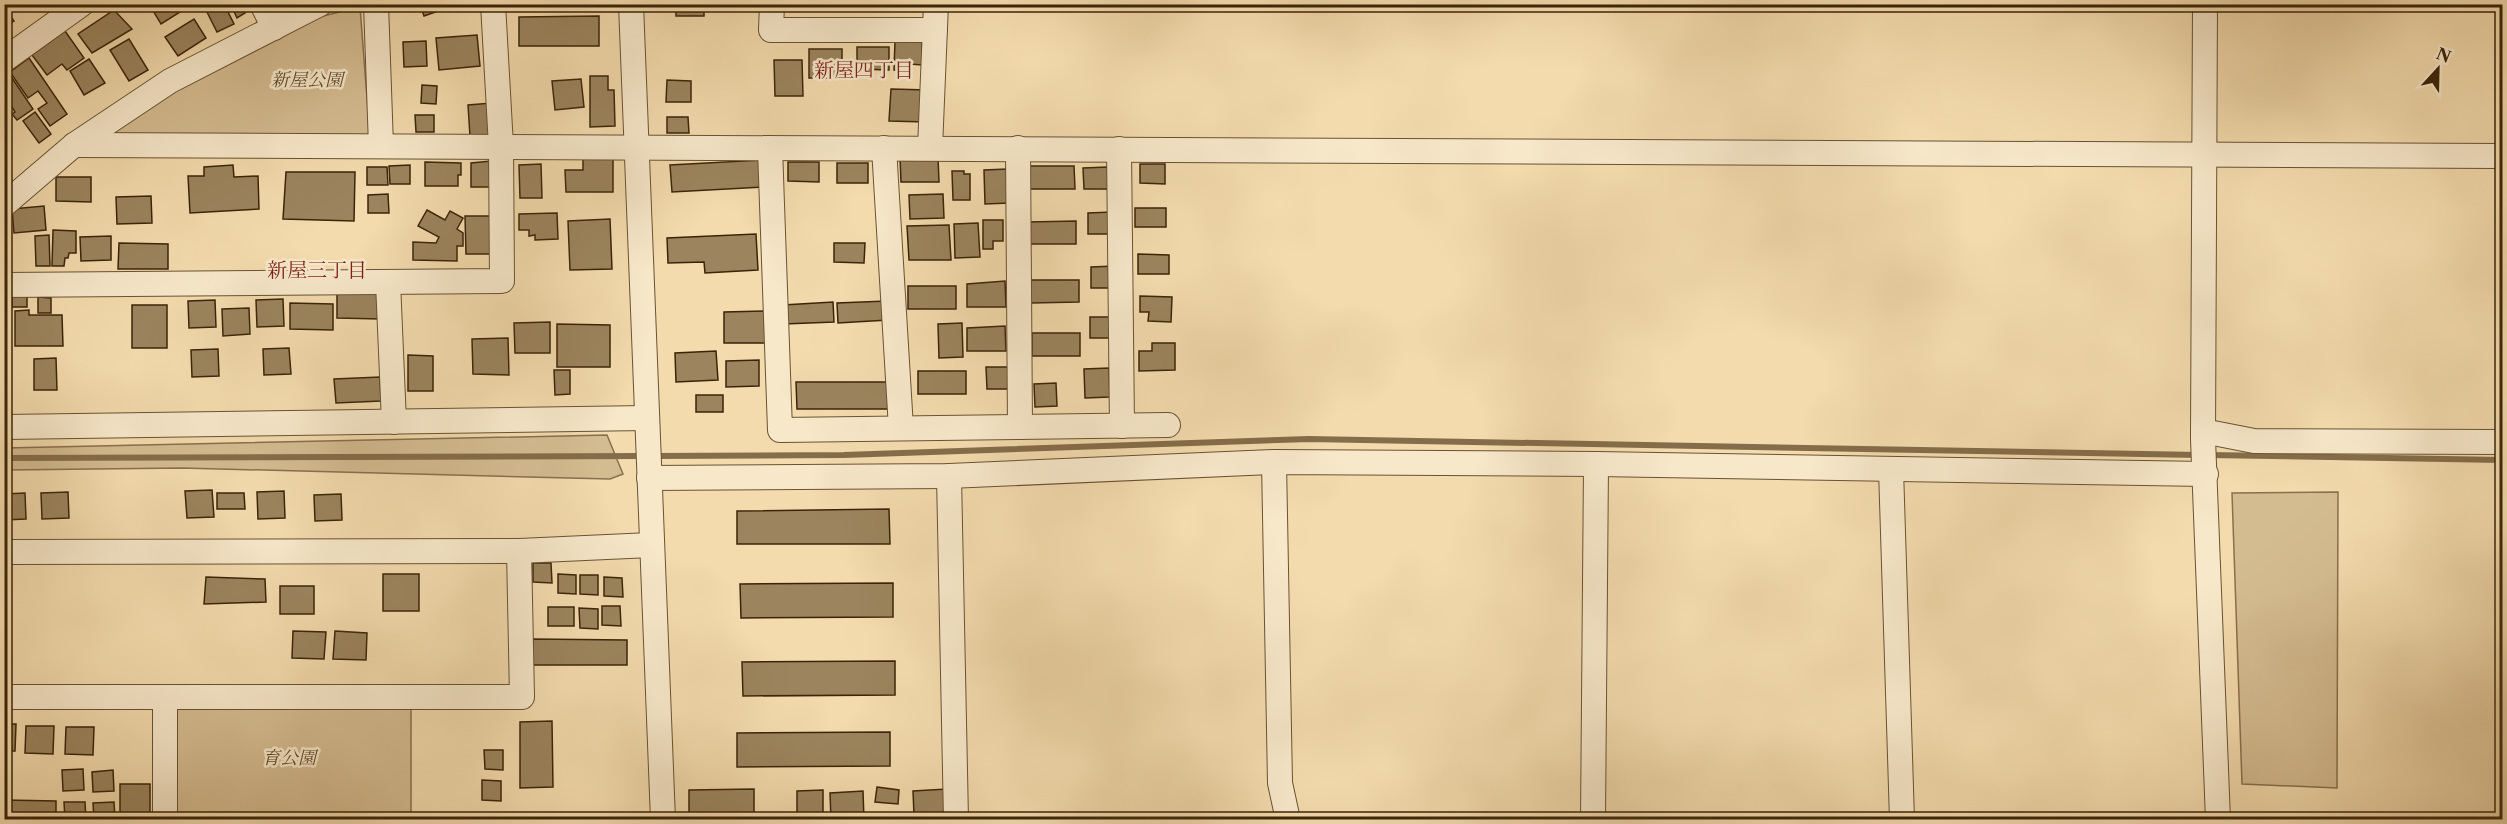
<svg xmlns="http://www.w3.org/2000/svg" width="2507" height="824" viewBox="0 0 2507 824" font-family="'Libre Caslon Text','Noto Serif JP',serif">
<style>
.green{fill:#d4bc91;stroke:#88704d;stroke-width:1.5}
.lines{fill:none;stroke-linecap:round;stroke-linejoin:round}
.stream{stroke:#846d4a;stroke-width:6}
.building{fill:#9b845e;stroke:#3b2509;stroke-width:1.5}
.minor-casing{stroke:#695232;stroke-width:26}
.minor{stroke:#f7e8ca;stroke-width:24}
.labels{text-anchor:middle;dominant-baseline:central;stroke-width:5;stroke-linejoin:round;paint-order:stroke}
.park-label{font-size:18px;font-style:italic;fill:#614b2b;stroke:#f7e8ca}
.neighbourhood-label{font-size:20px;fill:#7a1f14;stroke:#f7e8ca}
</style>
<rect width="100%" height="100%" fill="#f3dbad"/>
<filter id="stains"><feTurbulence type="fractalNoise" baseFrequency=".00333" numOctaves="4"/><feColorMatrix values="0 0 0 0 .2 0 0 0 0 .09 0 0 0 0 .02 0 0 0 .5 -.17"/></filter>
<radialGradient id="worn" r=".72"><stop offset=".6" stop-color="#630" stop-opacity="0"/><stop offset="1" stop-color="#630" stop-opacity=".3"/></radialGradient>
<g class="green">
<path d="M 360,7 L 370,137 L 74,145 L 274,28 Z"/>
<path d="M 607,435 L 623,474 L 610,479 L 182,468 L 5,470 L 5,448 Z"/>
<path d="M 2338,492 L 2337,788 L 2242,784 L 2232,493 Z"/>
<path d="M 173,697 L 411,697 L 411,819 L 167,820 Z"/>
</g>
<g class="lines">
<g class="stream">
<path d="M 2209,455 L 2502,460"/>
<path d="M 653,456 L 844,455 L 1309,439 L 2199,455"/>
<path d="M 4,458 L 642,456"/>
</g>
</g>
<g class="building">
<path d="M 149,4 L 175,4 L 180,12 L 161,24 Z"/>
<path d="M 203,4 L 224,4 L 234,24 L 217,32 Z"/>
<path d="M 237,4 L 241,4 L 245,13 L 237,18 L 232,7 Z"/>
<path d="M 420,4 L 458,4 L 424,16 Z"/>
<rect x="676" y="4" width="28" height="12"/>
<path d="M 4,7 L 14,21 L 4,27 Z"/>
<path d="M 114,10 L 132,29 L 92,53 L 78,34 Z"/>
<path d="M 599,16 L 599,46 L 519,46 L 519,17 Z"/>
<path d="M 194,19 L 206,38 L 178,56 L 165,37 Z"/>
<path d="M 65,31 L 84,58 L 67,70 L 62,64 L 47,75 L 32,55 Z"/>
<path d="M 477,35 L 480,66 L 439,70 L 436,38 Z"/>
<path d="M 129,39 L 148,70 L 129,81 L 110,50 Z"/>
<path d="M 426,41 L 427,66 L 404,67 L 403,42 Z"/>
<path d="M 895,41 L 922,41 L 922,65 L 910,64 L 909,70 L 894,70 Z"/>
<path d="M 857,47 L 889,47 L 889,70 L 857,69 Z"/>
<rect x="809" y="49" width="33" height="29"/>
<path d="M 29,58 L 67,114 L 50,126 L 38,109 L 47,103 L 38,91 L 28,98 L 10,72 Z"/>
<path d="M 89,59 L 105,83 L 84,95 L 70,71 Z"/>
<path d="M 774,60 L 802,60 L 803,96 L 775,96 Z"/>
<path d="M 8,72 L 33,109 L 17,120 L 12,114 L 15,112 L 9,102 L 4,104 L 4,75 Z"/>
<path d="M 590,76 L 608,76 L 608,90 L 614,90 L 615,126 L 590,127 Z"/>
<path d="M 581,79 L 584,107 L 555,110 L 552,81 Z"/>
<path d="M 667,80 L 691,81 L 691,102 L 666,102 Z"/>
<path d="M 422,85 L 437,86 L 436,104 L 421,103 Z"/>
<path d="M 891,89 L 928,90 L 926,122 L 889,121 Z"/>
<path d="M 492,103 L 494,135 L 470,136 L 468,105 Z"/>
<path d="M 35,112 L 51,134 L 39,143 L 23,121 Z"/>
<path d="M 415,115 L 434,115 L 434,132 L 416,132 Z"/>
<path d="M 667,117 L 688,117 L 689,133 L 667,133 Z"/>
<path d="M 938,157 L 939,182 L 901,182 L 900,158 Z"/>
<path d="M 583,158 L 613,158 L 613,192 L 566,192 L 565,170 L 583,170 Z"/>
<path d="M 762,160 L 764,187 L 672,192 L 670,165 Z"/>
<path d="M 491,161 L 492,187 L 471,187 L 471,163 Z"/>
<path d="M 425,162 L 461,163 L 461,175 L 458,175 L 458,186 L 425,186 Z"/>
<path d="M 788,162 L 819,162 L 819,182 L 788,181 Z"/>
<rect x="837" y="163" width="31" height="20"/>
<path d="M 541,164 L 542,198 L 520,198 L 519,165 Z"/>
<path d="M 1140,164 L 1165,164 L 1165,184 L 1140,183 Z"/>
<path d="M 233,165 L 234,177 L 258,176 L 259,209 L 190,213 L 188,176 L 204,176 L 204,167 Z"/>
<path d="M 410,165 L 410,184 L 390,184 L 389,166 Z"/>
<path d="M 1026,166 L 1074,166 L 1075,189 L 1027,189 Z"/>
<path d="M 367,167 L 387,167 L 388,185 L 367,185 Z"/>
<path d="M 1108,167 L 1108,189 L 1084,189 L 1083,168 Z"/>
<path d="M 1008,169 L 1010,203 L 985,204 L 984,170 Z"/>
<path d="M 952,171 L 964,171 L 964,174 L 970,174 L 970,200 L 953,200 Z"/>
<path d="M 286,172 L 355,172 L 354,221 L 283,219 Z"/>
<path d="M 56,177 L 91,177 L 91,202 L 56,201 Z"/>
<path d="M 388,194 L 389,213 L 368,213 L 368,195 Z"/>
<path d="M 943,194 L 944,218 L 910,219 L 909,195 Z"/>
<path d="M 151,196 L 152,223 L 117,224 L 116,197 Z"/>
<path d="M 44,206 L 46,230 L 14,233 L 12,209 Z"/>
<rect x="1135" y="208" width="31" height="19"/>
<path d="M 427,210 L 445,220 L 450,211 L 463,218 L 457,229 L 463,233 L 463,246 L 457,246 L 457,261 L 413,260 L 413,242 L 436,243 L 439,237 L 418,226 Z"/>
<path d="M 1112,212 L 1112,234 L 1088,234 L 1088,213 Z"/>
<path d="M 557,213 L 558,239 L 535,240 L 535,235 L 529,236 L 529,230 L 519,230 L 519,214 Z"/>
<path d="M 465,216 L 493,216 L 494,254 L 466,254 Z"/>
<path d="M 610,219 L 612,269 L 570,270 L 568,221 Z"/>
<path d="M 983,220 L 1003,220 L 1003,241 L 993,241 L 993,249 L 983,249 Z"/>
<path d="M 1076,221 L 1076,244 L 1028,244 L 1028,222 Z"/>
<path d="M 978,223 L 980,257 L 955,258 L 954,224 Z"/>
<path d="M 949,225 L 951,260 L 909,260 L 907,226 Z"/>
<path d="M 53,230 L 76,231 L 76,253 L 69,253 L 68,258 L 65,258 L 64,266 L 52,266 Z"/>
<path d="M 756,234 L 758,270 L 705,273 L 704,262 L 668,263 L 667,238 Z"/>
<path d="M 49,235 L 50,266 L 36,266 L 35,236 Z"/>
<path d="M 111,236 L 111,260 L 81,261 L 80,237 Z"/>
<path d="M 119,243 L 168,244 L 168,269 L 118,269 Z"/>
<path d="M 834,243 L 865,243 L 864,263 L 834,262 Z"/>
<path d="M 1138,254 L 1169,255 L 1169,274 L 1138,274 Z"/>
<path d="M 1115,266 L 1115,288 L 1091,288 L 1091,267 Z"/>
<path d="M 1031,280 L 1079,280 L 1079,302 L 1031,303 Z"/>
<path d="M 1005,281 L 1006,307 L 967,307 L 967,284 Z"/>
<rect x="908" y="286" width="48" height="23"/>
<rect x="12" y="291" width="15" height="16"/>
<path d="M 337,292 L 380,292 L 380,319 L 337,318 Z"/>
<path d="M 1140,296 L 1172,297 L 1171,322 L 1148,321 L 1149,312 L 1140,312 Z"/>
<path d="M 38,297 L 51,298 L 51,313 L 38,313 Z"/>
<path d="M 283,299 L 284,326 L 257,327 L 256,300 Z"/>
<path d="M 215,300 L 216,327 L 189,328 L 188,301 Z"/>
<path d="M 887,301 L 888,320 L 838,323 L 837,303 Z"/>
<path d="M 833,302 L 834,322 L 784,324 L 783,305 Z"/>
<path d="M 290,303 L 333,304 L 333,330 L 290,329 Z"/>
<rect x="132" y="305" width="35" height="43"/>
<path d="M 249,308 L 250,334 L 223,336 L 222,309 Z"/>
<path d="M 29,310 L 29,315 L 62,315 L 63,346 L 15,346 L 15,311 Z"/>
<path d="M 765,311 L 765,343 L 724,343 L 724,312 Z"/>
<rect x="1090" y="317" width="24" height="21"/>
<path d="M 550,322 L 550,353 L 515,353 L 514,323 Z"/>
<path d="M 962,323 L 963,357 L 939,358 L 938,324 Z"/>
<path d="M 557,324 L 610,325 L 610,367 L 557,367 Z"/>
<path d="M 1005,326 L 1006,351 L 967,351 L 967,328 Z"/>
<rect x="1032" y="333" width="48" height="23"/>
<path d="M 508,338 L 509,375 L 473,374 L 472,339 Z"/>
<path d="M 1152,343 L 1175,343 L 1175,370 L 1139,371 L 1139,351 L 1152,351 Z"/>
<path d="M 289,348 L 291,374 L 264,375 L 263,349 Z"/>
<path d="M 218,349 L 219,376 L 192,377 L 191,350 Z"/>
<path d="M 716,351 L 718,380 L 676,382 L 675,353 Z"/>
<path d="M 408,355 L 433,356 L 433,391 L 408,391 Z"/>
<path d="M 56,358 L 57,390 L 34,390 L 34,359 Z"/>
<path d="M 759,360 L 759,386 L 726,387 L 726,361 Z"/>
<path d="M 986,367 L 1011,367 L 1011,389 L 987,389 Z"/>
<path d="M 1109,368 L 1110,397 L 1085,398 L 1084,369 Z"/>
<path d="M 554,370 L 570,370 L 570,394 L 555,395 Z"/>
<rect x="918" y="371" width="48" height="23"/>
<path d="M 380,377 L 381,401 L 336,403 L 334,379 Z"/>
<path d="M 796,382 L 888,382 L 888,409 L 797,409 Z"/>
<path d="M 1056,383 L 1057,406 L 1035,407 L 1034,384 Z"/>
<rect x="696" y="395" width="27" height="17"/>
<path d="M 212,490 L 214,517 L 187,518 L 185,491 Z"/>
<path d="M 284,491 L 285,518 L 258,519 L 257,492 Z"/>
<path d="M 68,492 L 69,518 L 42,519 L 41,493 Z"/>
<path d="M 25,493 L 26,519 L 4,520 L 4,494 Z"/>
<path d="M 217,493 L 244,493 L 245,509 L 217,509 Z"/>
<path d="M 341,494 L 342,520 L 315,521 L 314,495 Z"/>
<path d="M 889,509 L 890,544 L 737,544 L 737,511 Z"/>
<path d="M 533,563 L 551,563 L 552,583 L 533,582 Z"/>
<rect x="383" y="574" width="36" height="37"/>
<path d="M 558,574 L 576,575 L 576,594 L 558,593 Z"/>
<path d="M 580,575 L 598,575 L 598,595 L 580,594 Z"/>
<path d="M 206,577 L 265,579 L 266,602 L 204,604 Z"/>
<path d="M 604,577 L 622,578 L 623,597 L 604,596 Z"/>
<path d="M 893,583 L 893,617 L 741,618 L 740,584 Z"/>
<rect x="280" y="586" width="34" height="28"/>
<path d="M 602,606 L 620,606 L 621,626 L 602,625 Z"/>
<rect x="548" y="607" width="26" height="19"/>
<path d="M 579,608 L 598,609 L 598,629 L 580,628 Z"/>
<path d="M 293,631 L 326,632 L 324,659 L 292,658 Z"/>
<path d="M 335,631 L 367,633 L 366,660 L 333,659 Z"/>
<path d="M 533,639 L 627,640 L 627,665 L 533,665 Z"/>
<path d="M 895,661 L 895,695 L 743,696 L 742,662 Z"/>
<path d="M 552,721 L 553,787 L 520,788 L 520,722 Z"/>
<path d="M 4,724 L 16,724 L 15,751 L 4,751 Z"/>
<path d="M 26,726 L 54,726 L 53,754 L 25,753 Z"/>
<path d="M 66,727 L 94,727 L 93,755 L 65,754 Z"/>
<path d="M 890,732 L 890,766 L 737,767 L 737,733 Z"/>
<path d="M 484,750 L 503,750 L 503,770 L 485,769 Z"/>
<path d="M 83,769 L 84,790 L 63,791 L 62,770 Z"/>
<path d="M 113,770 L 114,791 L 93,792 L 92,772 Z"/>
<path d="M 482,780 L 501,781 L 501,801 L 482,800 Z"/>
<rect x="120" y="784" width="30" height="35"/>
<path d="M 877,787 L 899,790 L 898,804 L 875,802 Z"/>
<path d="M 754,789 L 754,820 L 689,820 L 689,790 Z"/>
<path d="M 947,789 L 948,813 L 914,815 L 913,791 Z"/>
<path d="M 823,790 L 823,820 L 797,820 L 797,791 Z"/>
<path d="M 863,791 L 864,820 L 831,820 L 830,793 Z"/>
<path d="M 4,800 L 56,801 L 56,820 L 4,820 Z"/>
<path d="M 64,802 L 85,802 L 86,820 L 65,820 Z"/>
<path d="M 114,802 L 115,820 L 94,820 L 93,803 Z"/>
</g>
<g class="lines">
<defs>
<g id="minor">
<path d="M 262,4 L 274,28"/>
<path d="M 376,4 L 381,146"/>
<path d="M 631,4 L 663,820"/>
<path d="M 772,4 L 771,30 L 935,30"/>
<path d="M 2205,4 L 2203,439 L 2218,820"/>
<path d="M 4,60 L 82,4"/>
<path d="M 74,145 L 2502,156"/>
<path d="M 770,148 L 780,430 L 1168,425"/>
<path d="M 884,148 L 901,428"/>
<path d="M 930,148 L 936,4"/>
<path d="M 1018,148 L 1020,427"/>
<path d="M 1119,149 L 1122,426"/>
<path d="M 4,205 L 74,145 L 170,81 L 320,4"/>
<path d="M 388,282 L 394,422"/>
<path d="M 4,285 L 502,281 L 501,146 L 493,4"/>
<path d="M 4,427 L 646,418"/>
<path d="M 2203,431 L 2254,441 L 2502,442"/>
<path d="M 1274,462 L 1280,783 L 1288,820"/>
<path d="M 1891,469 L 1902,820"/>
<path d="M 949,476 L 956,820"/>
<path d="M 649,478 L 949,476 L 1274,462 L 1596,464 L 2206,474"/>
<path d="M 4,552 L 519,551 L 651,545"/>
<path d="M 4,697 L 522,697 L 519,551"/>
<path d="M 165,820 L 165,697"/>
<path d="M 1593,820 L 1596,464"/>
</g>
</defs>
<use href="#minor" class="minor-casing"/>
<use href="#minor" class="minor"/>
</g>
<g class="labels">
<g class="park-label">
<text x="307" y="80">新屋公園</text>
<text x="289" y="758">育公園</text>
</g>
<g class="neighbourhood-label">
<text x="864" y="70">新屋四丁目</text>
<text x="317" y="270">新屋三丁目</text>
</g>
</g>
<rect width="2507" height="824" fill="none" stroke="#f3dbad" stroke-width="24"/>
<rect x="6" y="6" width="2495" height="812" fill="none" stroke="#3b2509" stroke-width="3"/>
<rect x="12" y="12" width="2483" height="800" fill="none" stroke="#3b2509" stroke-width="1.5"/>
<g transform="translate(2438 69) rotate(22)" stroke="#f7e8ca" stroke-width="4.5" paint-order="stroke">
<path d="M0-4.5L10 22L0 15L-10 22Z" fill="#3b2509"/>
<text y="-9" font-size="16" font-weight="bold" text-anchor="middle" fill="#3b2509">N</text>
</g>
<rect width="100%" height="100%" filter="url(#stains)"/>
<rect width="100%" height="100%" fill="url(#worn)"/>
</svg>
